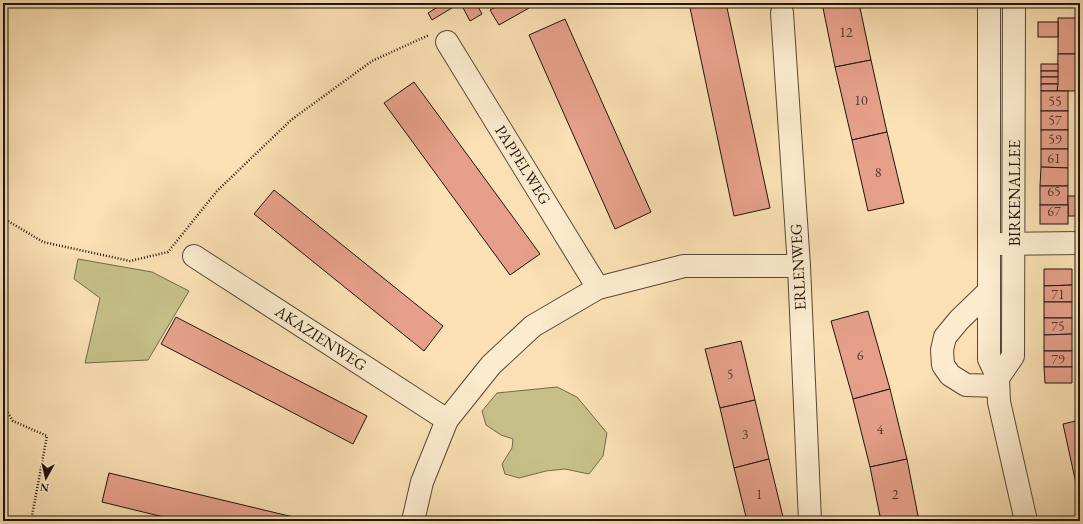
<svg xmlns="http://www.w3.org/2000/svg" width="1083" height="524" viewBox="0 0 1083 524" font-family="'EB Garamond',serif">
<style>
.green{fill:#c6c088;stroke:#726a4a}
.building{fill:#e6a08a;stroke:#1f150c}
.lines{fill:none;stroke-linecap:round;stroke-linejoin:round}
.minor-casing{stroke:#564836;stroke-width:24}
.path{stroke:#1f150c;stroke-width:2.5;stroke-dasharray:1 2;stroke-linecap:butt}
.minor{stroke:#fcebce;stroke-width:22}
.labels{text-anchor:middle;dominant-baseline:central;stroke-width:3.5;stroke-linejoin:round;paint-order:stroke}
.number-label{font-size:14px;fill:#51382c}
.street-label{font-size:16px;fill:#1f150c;stroke:#fcebce}
</style>
<rect width="100%" height="100%" fill="#fae0b4"/>
<filter id="stains"><feTurbulence type="fractalNoise" baseFrequency=".005" numOctaves="4"/><feColorMatrix values="0 0 0 0 .2 0 0 0 0 .09 0 0 0 0 .02 0 0 0 .5 -.17"/></filter>
<radialGradient id="worn" r=".72"><stop offset=".6" stop-color="#630" stop-opacity="0"/><stop offset="1" stop-color="#630" stop-opacity=".3"/></radialGradient>
<g class="green">
<path d="M 78,259 L 152,272 L 189,291 L 148,360 L 85,363 L 100,298 L 74,279 Z"/>
<path d="M 557,387 L 577,397 L 607,433 L 603,456 L 589,474 L 565,469 L 546,471 L 519,478 L 505,474 L 502,464 L 512,448 L 513,439 L 501,435 L 486,425 L 482,411 L 497,393 Z"/>
</g>
<g class="building">
<path d="M 444,3 L 460,3 L 432,20 L 428,13 Z"/>
<path d="M 462,3 L 476,3 L 482,14 L 470,21 L 461,4 Z"/>
<path d="M 502,3 L 526,3 L 529,8 L 499,25 L 490,10 Z"/>
<path d="M 689,3 L 726,3 L 770,208 L 734,216 Z"/>
<path d="M 822,3 L 859,3 L 871,60 L 835,67 Z"/>
<rect x="1058" y="18" width="22" height="36"/>
<path d="M 565,19 L 651,212 L 615,229 L 529,35 Z"/>
<rect x="1038" y="22" width="20" height="15"/>
<path d="M 1058,54 L 1080,54 L 1080,91 L 1057,91 Z"/>
<path d="M 871,60 L 887,132 L 852,140 L 835,67 Z"/>
<rect x="1041" y="64" width="17" height="7"/>
<rect x="1041" y="71" width="17" height="6"/>
<rect x="1041" y="77" width="17" height="7"/>
<path d="M 414,82 L 540,254 L 510,275 L 384,103 Z"/>
<path d="M 1041,84 L 1058,84 L 1057,91 L 1041,91 Z"/>
<rect x="1041" y="91" width="27" height="20"/>
<rect x="1041" y="111" width="27" height="19"/>
<rect x="1041" y="130" width="27" height="19"/>
<path d="M 887,132 L 904,203 L 868,211 L 852,140 Z"/>
<path d="M 1041,149 L 1068,149 L 1068,168 L 1041,167 Z"/>
<path d="M 1041,167 L 1068,168 L 1068,186 L 1040,186 Z"/>
<rect x="1040" y="186" width="28" height="19"/>
<path d="M 274,190 L 443,326 L 424,351 L 254,214 Z"/>
<rect x="1068" y="196" width="9" height="20"/>
<rect x="1077" y="196" width="3" height="25"/>
<rect x="1040" y="205" width="28" height="19"/>
<path d="M 1044,269 L 1072,269 L 1072,285 L 1044,286 Z"/>
<path d="M 1072,285 L 1072,302 L 1044,302 L 1044,286 Z"/>
<rect x="1044" y="302" width="28" height="16"/>
<path d="M 868,311 L 890,389 L 853,399 L 831,321 Z"/>
<path d="M 176,317 L 367,416 L 353,444 L 161,344 Z"/>
<path d="M 1044,318 L 1072,318 L 1072,334 L 1044,335 Z"/>
<path d="M 1072,334 L 1072,351 L 1044,351 L 1044,335 Z"/>
<path d="M 741,341 L 755,400 L 720,408 L 705,349 Z"/>
<rect x="1044" y="351" width="28" height="16"/>
<path d="M 1044,367 L 1072,367 L 1072,383 L 1045,383 Z"/>
<path d="M 890,389 L 907,459 L 870,467 L 853,399 Z"/>
<path d="M 755,400 L 769,459 L 734,468 L 720,408 Z"/>
<path d="M 1080,420 L 1080,502 L 1063,424 Z"/>
<path d="M 769,459 L 784,521 L 747,521 L 734,468 Z"/>
<path d="M 907,459 L 919,521 L 881,521 L 870,467 Z"/>
<path d="M 109,473 L 310,521 L 180,521 L 102,502 Z"/>
<path d="M 477,520 L 550,521 L 477,521 Z"/>
</g>
<g class="lines">
<defs>
<g id="minor">
<path d="M 989,3 L 989,359 L 998,378 L 999,402 L 1026,521"/>
<path d="M 782,13 L 799,266 L 810,521"/>
<path d="M 447,42 L 598,288"/>
<path d="M 1000,244 L 1080,243"/>
<path d="M 194,256 L 447,420"/>
<path d="M 989,291 L 959,320 L 945,337 L 942,350 L 943,365 L 950,375 L 966,385 L 998,386"/>
<path d="M 998,378 L 1013,356 L 1014,3"/>
<path d="M 413,521 L 422,482 L 447,420 L 491,365 L 533,326 L 598,288 L 684,266 L 799,266"/>
</g>
</defs>
<use href="#minor" class="minor-casing"/>
<g class="path">
<path d="M 3,218 L 43,242 L 130,261 L 168,252 L 217,191 L 291,120 L 372,61 L 429,35"/>
<path d="M 3,405 L 13,421 L 47,436 L 31,521"/>
</g>
<use href="#minor" class="minor"/>
</g>
<g class="labels">
<g class="number-label">
<text x="846" y="32">12</text>
<text x="861" y="100">10</text>
<text x="1055" y="101">55</text>
<text x="1055" y="120">57</text>
<text x="1055" y="139">59</text>
<text x="1054" y="158">61</text>
<text x="878" y="172">8</text>
<text x="1054" y="191">65</text>
<text x="1054" y="211">67</text>
<text x="1058" y="294">71</text>
<text x="1058" y="326">75</text>
<text x="860" y="355">6</text>
<text x="1058" y="359">79</text>
<text x="730" y="374">5</text>
<text x="880" y="429">4</text>
<text x="745" y="434">3</text>
<text x="759" y="494">1</text>
<text x="895" y="494">2</text>
</g>
<g class="street-label">
<text transform="translate(523 165) rotate(58)">PAPPELWEG</text>
<text transform="translate(1014 193) rotate(-90)">BIRKENALLEE</text>
<text transform="translate(798 267) rotate(-93)">ERLENWEG</text>
<text transform="translate(321 338) rotate(33)">AKAZIENWEG</text>
</g>
</g>
<rect width="1083" height="524" fill="none" stroke="#fae0b4" stroke-width="16"/>
<rect x="4" y="4" width="1075" height="516" fill="none" stroke="#1f150c" stroke-width="2"/>
<rect x="8" y="8" width="1067" height="508" fill="none" stroke="#1f150c"/>
<g transform="translate(46 478) rotate(188)" stroke="#fcebce" stroke-width="3" paint-order="stroke">
<path d="M0-3L7 15L0 10L-7 15Z" fill="#1f150c"/>
<text y="-6" font-size="11" font-weight="bold" text-anchor="middle" fill="#1f150c">N</text>
</g>
<rect width="100%" height="100%" filter="url(#stains)"/>
<rect width="100%" height="100%" fill="url(#worn)"/>
</svg>
